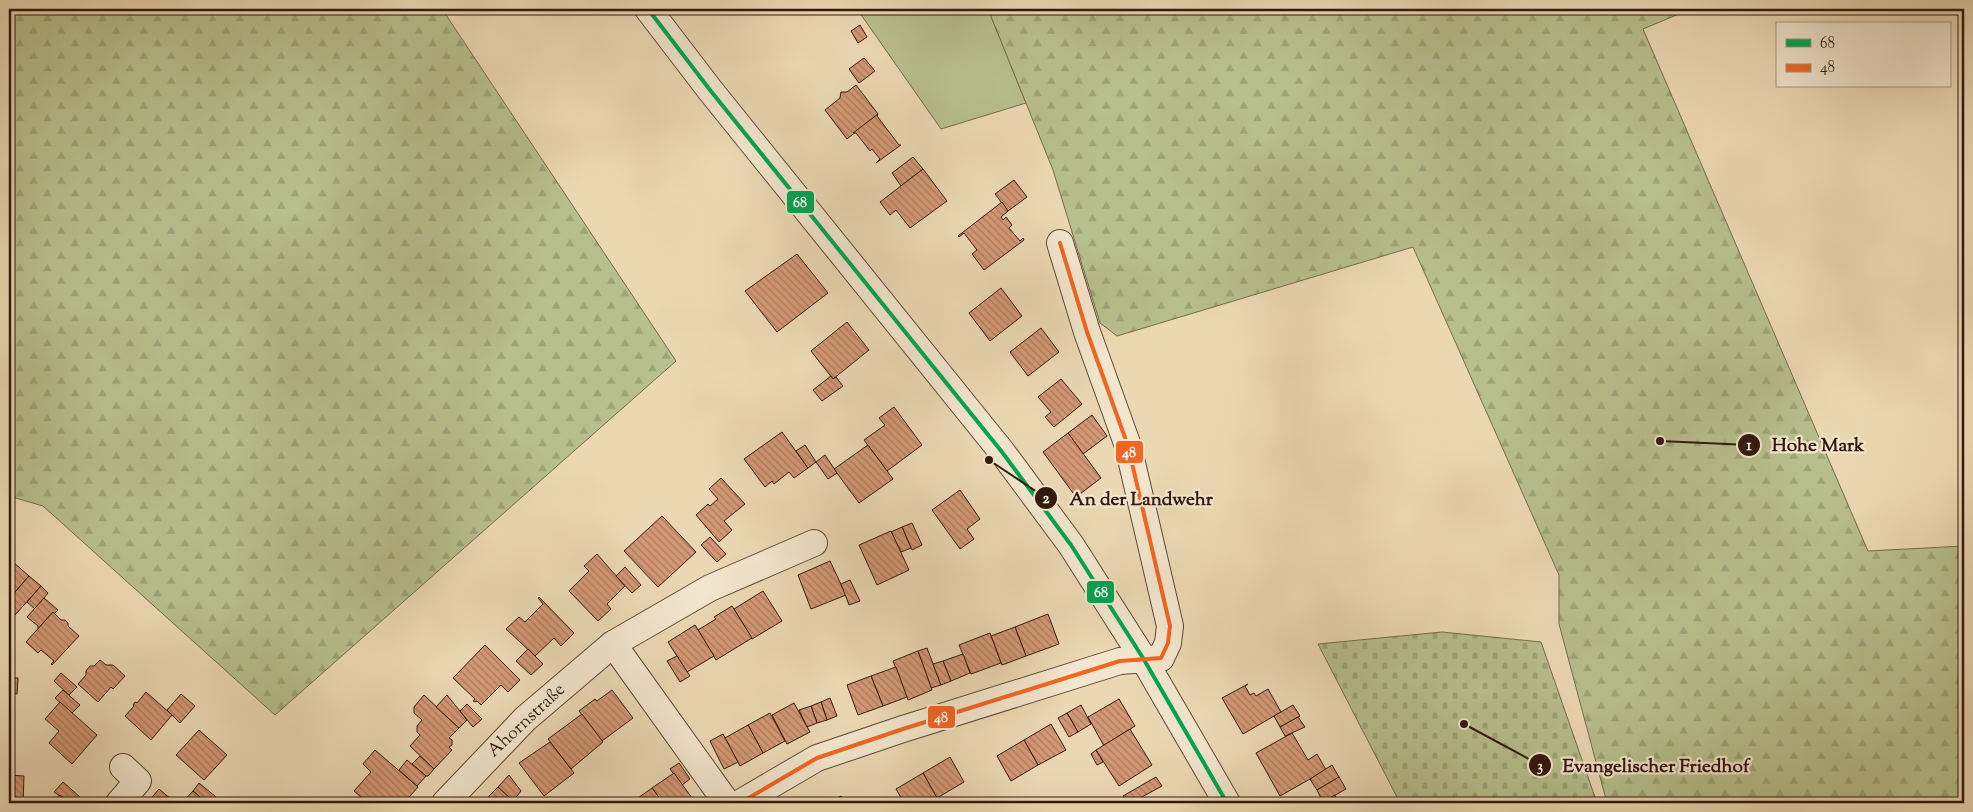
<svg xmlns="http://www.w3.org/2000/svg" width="1973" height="812" viewBox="0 0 1973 812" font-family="'Sorts Mill Goudy',serif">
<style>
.green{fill:#b7bf8c;stroke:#746c4c}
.forest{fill:url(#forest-firs);stroke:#746c4c}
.cemetery{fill:url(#cemetery-stones);stroke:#746c4c}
.building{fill:url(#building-back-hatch);stroke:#32180d}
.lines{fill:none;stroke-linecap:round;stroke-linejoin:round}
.minor-casing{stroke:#604836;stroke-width:28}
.minor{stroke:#f2e6ce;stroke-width:26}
.bus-1-casing{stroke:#f2e6ce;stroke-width:8}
.bus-2-casing{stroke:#f2e6ce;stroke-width:8}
.bus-1{stroke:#00a651;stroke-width:4}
.bus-2{stroke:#f26522;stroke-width:4}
.labels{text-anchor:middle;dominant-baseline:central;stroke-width:4.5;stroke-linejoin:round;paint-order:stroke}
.street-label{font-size:18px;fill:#32180d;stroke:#f2e6ce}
.leader{fill:none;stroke:#32180d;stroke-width:2}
.callout-dot{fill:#32180d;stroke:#f2e6ce;stroke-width:2}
.mark-label{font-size:15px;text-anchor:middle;font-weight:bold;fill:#fff}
.callout-label{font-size:19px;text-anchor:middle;font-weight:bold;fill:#32180d;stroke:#f2e6ce;stroke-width:4.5;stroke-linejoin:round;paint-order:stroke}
.line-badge{stroke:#f2e6ce;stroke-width:2}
.badge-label{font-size:14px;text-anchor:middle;font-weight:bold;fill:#fff}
</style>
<defs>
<pattern id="forest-firs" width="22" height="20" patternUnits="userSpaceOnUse" patternTransform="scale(1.25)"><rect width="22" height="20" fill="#b7bf8c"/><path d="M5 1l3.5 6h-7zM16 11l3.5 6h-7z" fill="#9ea378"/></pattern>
<pattern id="cemetery-stones" width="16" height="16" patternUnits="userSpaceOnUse" patternTransform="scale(1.25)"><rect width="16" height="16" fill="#b7bf8c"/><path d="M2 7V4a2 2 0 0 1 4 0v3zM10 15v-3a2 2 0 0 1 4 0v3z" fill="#9ea378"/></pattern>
<pattern id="building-back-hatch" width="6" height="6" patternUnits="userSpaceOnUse" patternTransform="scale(1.25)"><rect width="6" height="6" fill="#d39875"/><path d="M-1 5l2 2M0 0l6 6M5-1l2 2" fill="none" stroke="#ac7b5e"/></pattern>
</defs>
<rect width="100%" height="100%" fill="#ebd8b3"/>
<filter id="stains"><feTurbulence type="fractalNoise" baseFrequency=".004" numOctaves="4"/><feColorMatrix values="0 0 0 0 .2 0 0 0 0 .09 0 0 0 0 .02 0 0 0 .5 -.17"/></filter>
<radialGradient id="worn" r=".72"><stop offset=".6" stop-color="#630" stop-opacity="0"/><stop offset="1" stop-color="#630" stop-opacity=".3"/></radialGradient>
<path class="green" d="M 857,9 L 988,9 L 1026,103 L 941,129 Z"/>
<g class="forest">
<path d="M 9,9 L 442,9 L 676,361 L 275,715 L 43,506 L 9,496 Z"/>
<path d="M 988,9 L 1691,9 L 1643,29 L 1868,551 L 1964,546 L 1964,803 L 1607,803 L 1559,624 L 1559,575 L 1413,247 L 1117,336 L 1100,323 L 1053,170 Z"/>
</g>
<path class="cemetery" d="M 1442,632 L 1541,642 L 1597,803 L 1400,803 L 1318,644 Z"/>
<g class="building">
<path d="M 860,25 L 867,37 L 858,43 L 851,31 Z"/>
<path d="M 864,58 L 875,71 L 859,83 L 849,69 Z"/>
<path d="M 856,85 L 878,114 L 847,139 L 825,110 L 840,98 L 841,92 L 847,92 Z"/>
<path d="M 878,114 L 877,116 L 899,145 L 901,145 L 876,163 L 880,159 L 872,149 L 870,151 L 856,133 L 853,133 Z"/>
<path d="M 913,157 L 923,169 L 901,186 L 892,173 Z"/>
<path d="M 923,169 L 947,201 L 910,228 L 896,210 L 890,215 L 880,202 Z"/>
<path d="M 1014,180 L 1027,197 L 1008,211 L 995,194 Z"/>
<path d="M 1002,202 L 1008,211 L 1001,217 L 1003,220 L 1006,217 L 1012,225 L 1009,228 L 1020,241 L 1023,238 L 1024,240 L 984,270 L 972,254 L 977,250 L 964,233 L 959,237 L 958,236 Z"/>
<path d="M 797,254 L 828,293 L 777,332 L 745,291 Z"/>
<path d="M 1001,288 L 1022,316 L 990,341 L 969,313 Z"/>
<path d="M 847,322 L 869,350 L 833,379 L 811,351 Z"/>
<path d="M 1041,328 L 1059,352 L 1028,376 L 1010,352 Z"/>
<path d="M 831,376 L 833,379 L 836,377 L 843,386 L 822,401 L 813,390 Z"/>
<path d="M 1061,379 L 1082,404 L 1054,427 L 1045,417 L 1051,412 L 1038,397 Z"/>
<path d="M 894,407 L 922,445 L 887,471 L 864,440 L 885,425 L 879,418 Z"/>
<path d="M 1092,415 L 1107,436 L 1083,454 L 1068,433 Z"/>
<path d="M 782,432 L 808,468 L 794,478 L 789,472 L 774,484 L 772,481 L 765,487 L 744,459 Z"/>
<path d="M 1068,433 L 1101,478 L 1076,497 L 1043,452 Z"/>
<path d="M 805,445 L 816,462 L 808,468 L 796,451 Z"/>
<path d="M 868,445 L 893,479 L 859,503 L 834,469 Z"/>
<path d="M 825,455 L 837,473 L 828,479 L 816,462 Z"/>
<path d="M 721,478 L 745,504 L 724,521 L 732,530 L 719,542 L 696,515 L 708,504 L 710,506 L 718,499 L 709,489 Z"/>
<path d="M 960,490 L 980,519 L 967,529 L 974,539 L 960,549 L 932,510 Z"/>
<path d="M 662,516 L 696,552 L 658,587 L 624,551 Z"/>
<path d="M 912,523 L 922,545 L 912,550 L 902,527 Z"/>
<path d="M 902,527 L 911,548 L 901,552 L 891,532 Z"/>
<path d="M 891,531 L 909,570 L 877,585 L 859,545 Z"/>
<path d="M 710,537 L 726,554 L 717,562 L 701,545 Z"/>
<path d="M 597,554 L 625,586 L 607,604 L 611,609 L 598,621 L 569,591 L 589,571 L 584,566 Z"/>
<path d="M 830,561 L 846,595 L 811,609 L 798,575 Z"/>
<path d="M 9,562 L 13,562 L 29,576 L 9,599 Z"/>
<path d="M 625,567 L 641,585 L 632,593 L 616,576 Z"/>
<path d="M 29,576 L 41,586 L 15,615 L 9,615 L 9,599 Z"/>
<path d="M 850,580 L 860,601 L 849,605 L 841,584 Z"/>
<path d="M 41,586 L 48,593 L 35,609 L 27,602 Z"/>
<path d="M 763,591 L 782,621 L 752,639 L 734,609 Z"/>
<path d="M 539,597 L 574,633 L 561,646 L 554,638 L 535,656 L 506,629 L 519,617 L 525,622 L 543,604 L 538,598 Z"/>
<path d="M 44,598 L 58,610 L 54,614 L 53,612 L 38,629 L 38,626 L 27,617 Z"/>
<path d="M 732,606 L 752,638 L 716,660 L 698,630 L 716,619 L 714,617 Z"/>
<path d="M 53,612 L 61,620 L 65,620 L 68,623 L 68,626 L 79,636 L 52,665 L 51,664 L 54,661 L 41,650 L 38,653 L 26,642 Z"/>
<path d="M 1048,614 L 1059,644 L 1026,656 L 1015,627 Z"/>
<path d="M 695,625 L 714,656 L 687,672 L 668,642 Z"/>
<path d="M 1015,627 L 1026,656 L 1002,665 L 991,636 Z"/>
<path d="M 990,633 L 1001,663 L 971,674 L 959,645 Z"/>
<path d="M 485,645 L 520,680 L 508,692 L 501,685 L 481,705 L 477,701 L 475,702 L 473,701 L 475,699 L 453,678 Z"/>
<path d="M 927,648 L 941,685 L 931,688 L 918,651 Z"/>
<path d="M 528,649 L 543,664 L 531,675 L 516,661 Z"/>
<path d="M 918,651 L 932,690 L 908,700 L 893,661 Z"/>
<path d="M 963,654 L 970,673 L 951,681 L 943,661 Z"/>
<path d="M 677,656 L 690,676 L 680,682 L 667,661 Z"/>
<path d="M 100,660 L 106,665 L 113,665 L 125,676 L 113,689 L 111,687 L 98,702 L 78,684 L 86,675 L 86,671 L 90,666 L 94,666 Z"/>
<path d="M 943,661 L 951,681 L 941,685 L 933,664 Z"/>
<path d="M 896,667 L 907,697 L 883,706 L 871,676 Z"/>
<path d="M 61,673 L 77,687 L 69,695 L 54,681 Z"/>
<path d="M 871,676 L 883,706 L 858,715 L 847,685 Z"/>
<path d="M 9,678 L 18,678 L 17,694 L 9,693 Z"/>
<path d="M 1248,684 L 1245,686 L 1250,695 L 1254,693 L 1256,696 L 1268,689 L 1281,712 L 1243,734 L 1222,698 Z"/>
<path d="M 63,690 L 80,705 L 72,713 L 55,698 Z"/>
<path d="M 612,690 L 633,718 L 602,741 L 579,711 L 595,699 L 597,701 Z"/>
<path d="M 146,692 L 172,715 L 151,740 L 125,716 L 134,706 L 133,705 L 135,702 L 137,703 Z"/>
<path d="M 181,694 L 195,706 L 180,723 L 167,710 Z"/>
<path d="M 424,695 L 459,728 L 449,738 L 452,740 L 452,745 L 449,747 L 452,750 L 434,769 L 410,746 L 420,735 L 417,732 L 417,726 L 422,720 L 414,713 L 414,707 Z"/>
<path d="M 447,695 L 467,720 L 459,728 L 436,707 Z"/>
<path d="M 830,698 L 837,716 L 827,720 L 821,702 Z"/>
<path d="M 1119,699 L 1135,726 L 1104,746 L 1088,717 Z"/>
<path d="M 60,702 L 97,735 L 72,764 L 49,743 L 59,731 L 45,719 Z"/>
<path d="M 821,702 L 827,720 L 817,723 L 811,706 Z"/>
<path d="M 794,703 L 810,732 L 787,744 L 772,715 Z"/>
<path d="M 467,704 L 482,719 L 473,727 L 460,711 Z"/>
<path d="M 1081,705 L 1091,724 L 1078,732 L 1067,713 Z"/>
<path d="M 1293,705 L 1300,716 L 1280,727 L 1274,716 Z"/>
<path d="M 811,706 L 817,723 L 807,727 L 799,710 Z"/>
<path d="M 770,713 L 785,741 L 763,753 L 748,725 Z"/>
<path d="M 1067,713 L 1078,732 L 1069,737 L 1058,718 Z"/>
<path d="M 582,714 L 603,742 L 571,769 L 548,739 Z"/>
<path d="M 1298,717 L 1305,727 L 1285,736 L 1280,727 Z"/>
<path d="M 1051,724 L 1066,750 L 1038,765 L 1024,740 Z"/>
<path d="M 748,725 L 763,753 L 740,766 L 725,738 Z"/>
<path d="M 1130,729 L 1152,765 L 1119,786 L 1096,750 Z"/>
<path d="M 199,730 L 227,755 L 204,780 L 176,755 Z"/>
<path d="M 1292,733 L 1308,760 L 1317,754 L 1326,770 L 1280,796 L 1256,753 Z"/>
<path d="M 723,734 L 738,762 L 724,769 L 710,741 Z"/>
<path d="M 1024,740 L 1038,765 L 1011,781 L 997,756 Z"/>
<path d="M 550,742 L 574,773 L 544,796 L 519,763 Z"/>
<path d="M 375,750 L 418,787 L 404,803 L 368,803 L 354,791 L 371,772 L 363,764 Z"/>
<path d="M 1096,750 L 1103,762 L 1097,765 L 1091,754 Z"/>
<path d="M 420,756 L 434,769 L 428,776 L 426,776 L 412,764 Z"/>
<path d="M 950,757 L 964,782 L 937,798 L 923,773 Z"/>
<path d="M 407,760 L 426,776 L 417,786 L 399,770 Z"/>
<path d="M 679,763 L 690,779 L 682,785 L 670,769 Z"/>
<path d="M 1332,765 L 1339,777 L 1317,790 L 1310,779 Z"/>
<path d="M 674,773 L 692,798 L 685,803 L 663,803 L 652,788 Z"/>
<path d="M 923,773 L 937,798 L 927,803 L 904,803 L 896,789 Z"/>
<path d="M 9,775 L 24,776 L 23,803 L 9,803 Z"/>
<path d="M 509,775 L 521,791 L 513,801 L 498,787 Z"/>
<path d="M 1156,777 L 1162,786 L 1131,803 L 1127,803 L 1123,796 Z"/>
<path d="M 1339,777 L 1346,789 L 1323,802 L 1317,790 Z"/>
<path d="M 63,782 L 81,798 L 77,803 L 70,803 L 54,792 Z"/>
<path d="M 199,783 L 216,797 L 212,803 L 207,803 L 193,791 Z"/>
<path d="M 498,787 L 513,801 L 515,803 L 482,803 Z"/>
<path d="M 652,788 L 663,803 L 631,803 Z"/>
<path d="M 159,789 L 176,803 L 147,803 Z"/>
<path d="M 193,791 L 207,803 L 182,803 Z"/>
<path d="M 60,795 L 70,803 L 53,803 Z"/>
<path d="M 1335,795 L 1338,803 L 1321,803 L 1323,802 Z"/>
<path d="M 841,796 L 846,803 L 828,803 Z"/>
</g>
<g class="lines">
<defs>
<g id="minor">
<path d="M 648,9 L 710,90 L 1002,452 L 1071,545 L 1143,658 L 1227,803"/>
<path d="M 613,644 L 727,803"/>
<path d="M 119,803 L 138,781 L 123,767"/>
<path d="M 445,803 L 525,719 L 613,644 L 710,588 L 814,543"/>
<path d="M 740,803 L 817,758 L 903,729 L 1120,661 L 1161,658 L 1168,643 L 1170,626 L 1128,446 L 1087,332 L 1060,243"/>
</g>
</defs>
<use href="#minor" class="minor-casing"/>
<use href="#minor" class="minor"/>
<defs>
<path id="bus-1" d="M 648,9 L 710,90 L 1002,452 L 1071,545 L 1143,658 L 1227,803"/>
<path id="bus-2" d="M 740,803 L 817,758 L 903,729 L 1120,661 L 1161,658 L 1168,643 L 1170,626 L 1128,446 L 1087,332 L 1060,243"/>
</defs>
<use href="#bus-1" class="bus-1-casing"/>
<use href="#bus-2" class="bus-2-casing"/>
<use href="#bus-1" class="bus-1"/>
<use href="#bus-2" class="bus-2"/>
</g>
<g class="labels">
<g class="street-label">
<text transform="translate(527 721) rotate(-43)">Ahornstraße</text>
</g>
</g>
<path class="leader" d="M1660 441L1749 445M989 460L1046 498M1464 724L1540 765"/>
<g class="callout-dot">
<circle cx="1660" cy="441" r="5"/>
<circle cx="989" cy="460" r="5"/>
<circle cx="1464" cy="724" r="5"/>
<circle cx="1749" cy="445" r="12"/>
<circle cx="1046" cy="498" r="12"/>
<circle cx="1540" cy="765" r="12"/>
</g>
<g class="mark-label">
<text x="1749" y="450">1</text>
<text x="1046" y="503">2</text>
<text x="1540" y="771">3</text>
</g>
<g class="callout-label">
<text x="1818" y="451">Hohe Mark</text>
<text x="1141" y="505">An der Landwehr</text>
<text x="1656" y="772">Evangelischer Friedhof</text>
</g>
<g class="line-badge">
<rect x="786" y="190" width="29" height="24" rx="5" fill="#00a651"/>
<rect x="1115" y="440" width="29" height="24" rx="5" fill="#f26522"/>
<rect x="1086" y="580" width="29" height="24" rx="5" fill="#00a651"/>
<rect x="927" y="705" width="29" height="24" rx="5" fill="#f26522"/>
</g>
<g class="badge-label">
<text x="800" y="207">68</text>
<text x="1129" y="457">48</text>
<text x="1101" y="597">68</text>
<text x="941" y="722">48</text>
</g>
<rect width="1973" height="812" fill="none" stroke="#ebd8b3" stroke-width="30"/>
<rect x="10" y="10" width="1953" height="792" fill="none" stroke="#32180d" stroke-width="2.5"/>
<rect x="15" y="15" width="1943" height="782" fill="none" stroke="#32180d"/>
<rect x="1776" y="22" width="175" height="65" fill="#f2e6ce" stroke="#a59481"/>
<rect x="1786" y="39" width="25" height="8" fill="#00a651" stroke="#a59481"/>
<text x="1820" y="48" font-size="15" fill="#32180d">68</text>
<rect x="1786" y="64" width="25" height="8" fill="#f26522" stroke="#a59481"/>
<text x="1820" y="72" font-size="15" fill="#32180d">48</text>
<rect width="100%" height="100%" filter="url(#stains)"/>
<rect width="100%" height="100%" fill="url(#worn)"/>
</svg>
